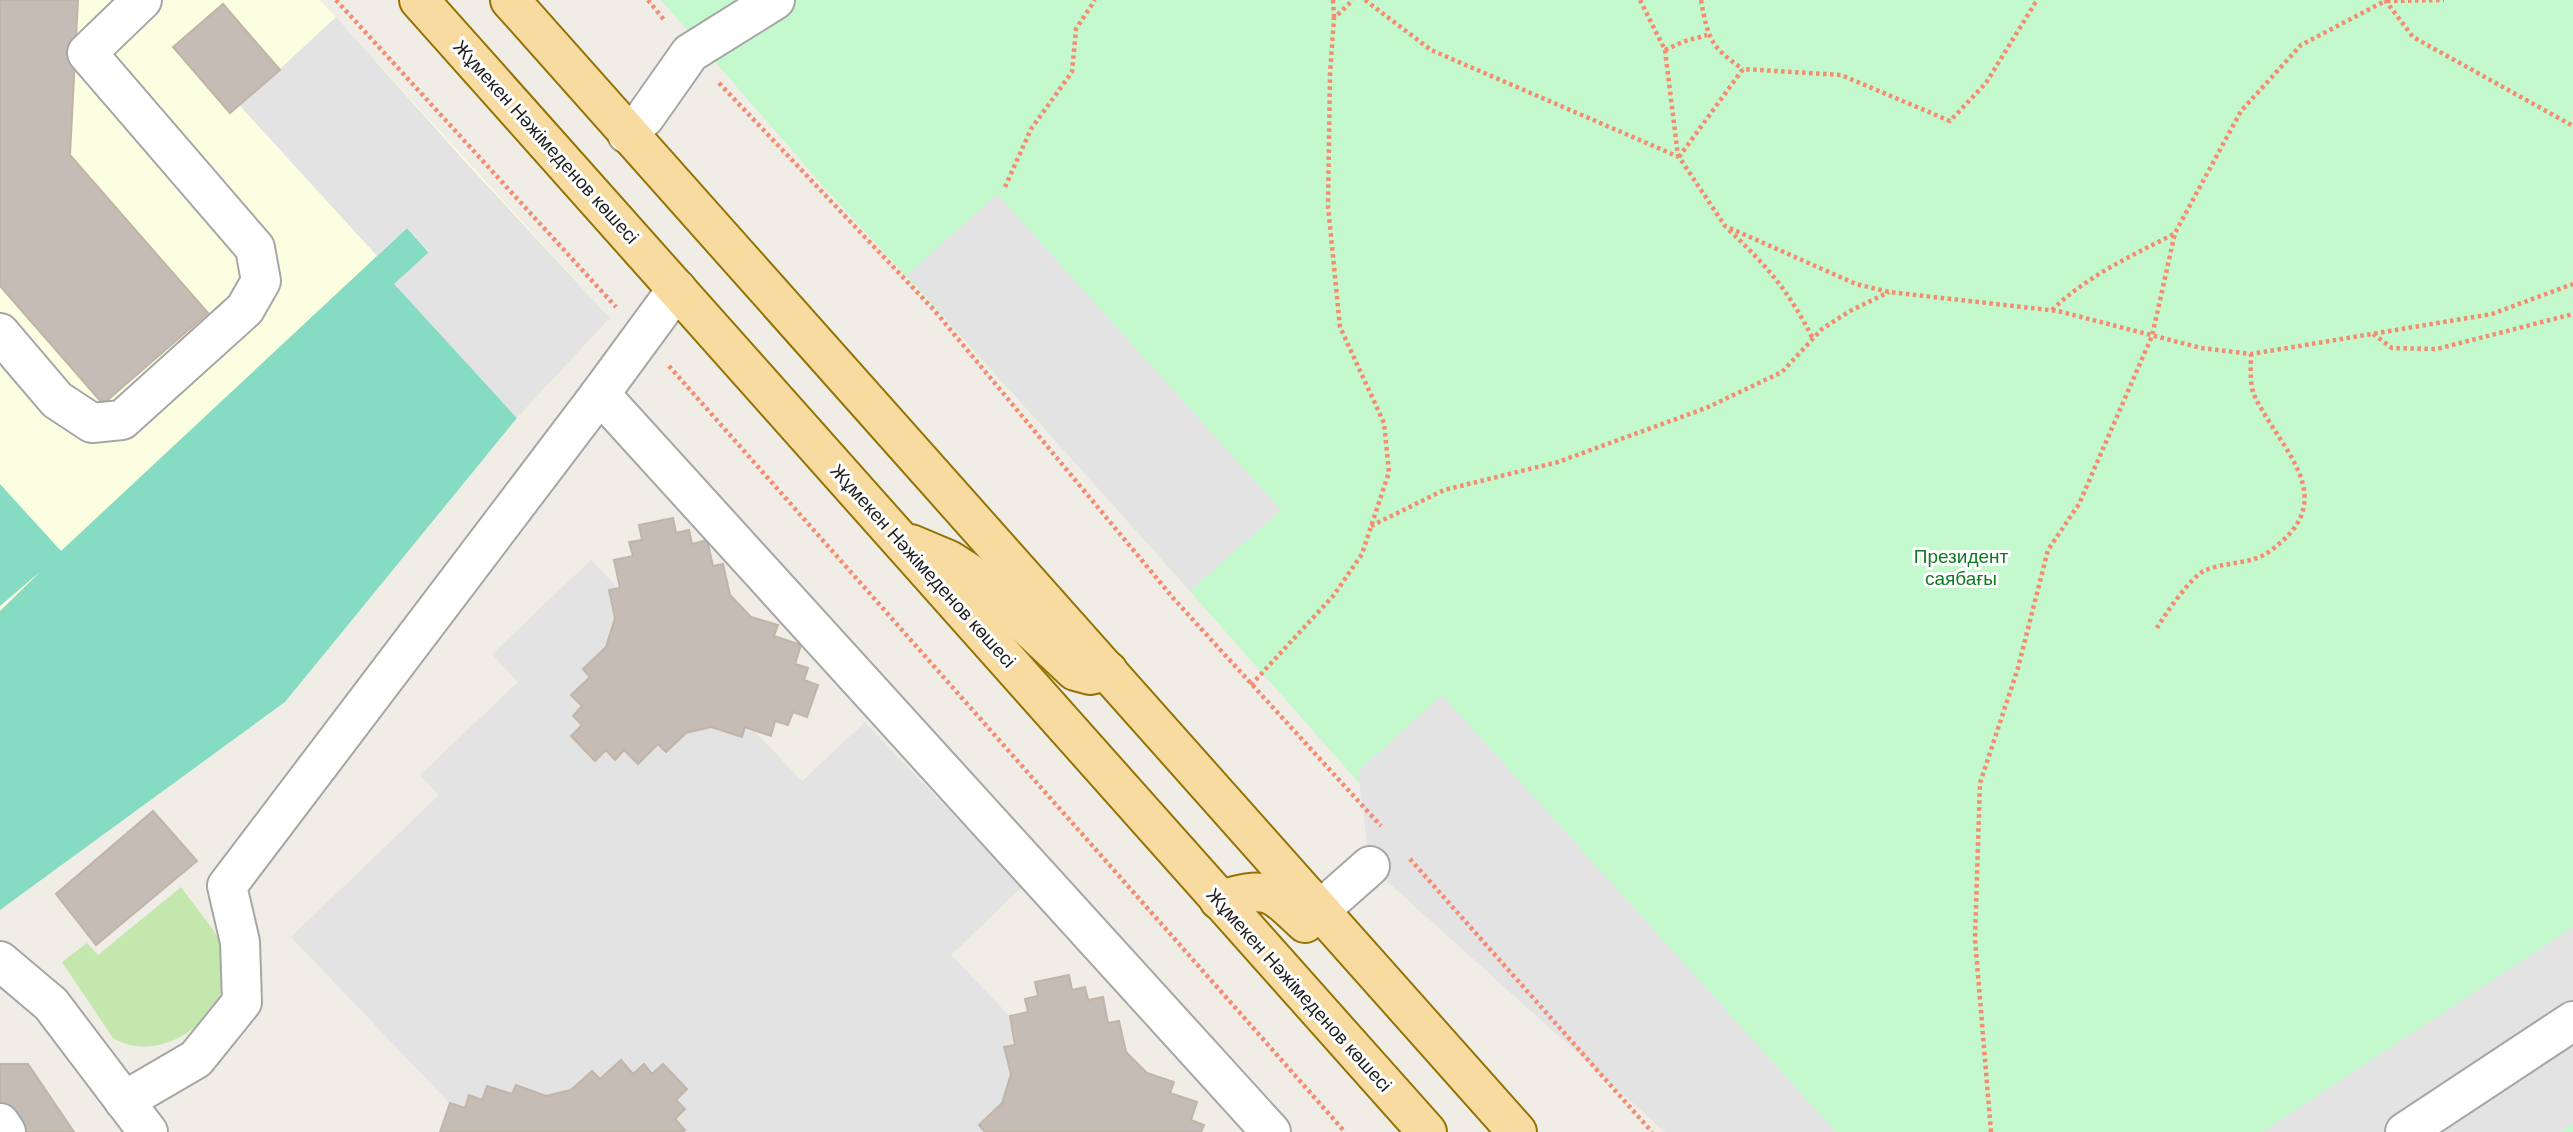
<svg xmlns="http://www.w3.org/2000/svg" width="2573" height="1132" viewBox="0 0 2573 1132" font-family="'DM Sans',sans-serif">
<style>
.education{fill:#fbfee0}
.grass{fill:#c4e7ad}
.park{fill:#c4f8cd}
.pitch{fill:#86dbc3}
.parking{fill:#e3e3e3}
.building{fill:#c4bcb5;stroke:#c0b5a8;stroke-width:2}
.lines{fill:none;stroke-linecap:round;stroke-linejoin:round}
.minor-casing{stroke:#a6a6a6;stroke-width:42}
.major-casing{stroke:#947305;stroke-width:42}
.path{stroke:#f58c71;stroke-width:4.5;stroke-dasharray:3.5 3.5;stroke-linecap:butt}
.minor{stroke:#fff;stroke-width:38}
.major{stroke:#f8dba1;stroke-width:38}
.labels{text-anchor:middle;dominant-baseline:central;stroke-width:6;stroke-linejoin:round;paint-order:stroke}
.street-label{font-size:19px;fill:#1f1f1f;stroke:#fff}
.park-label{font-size:19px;fill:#107a23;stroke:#fff}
</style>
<rect width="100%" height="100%" fill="#efede5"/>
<path class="education" d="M 0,0 L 320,0 L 610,318 L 517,418 L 285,702 L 0,910 Z"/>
<path class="grass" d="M 181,887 C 191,902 218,933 224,949 C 226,954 225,964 225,970 C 226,1020 159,1066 113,1038 L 62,962 L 87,943 L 98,955 Z"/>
<path class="park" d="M 661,0 L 2573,0 L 2573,1132 L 1667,1132 L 1136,530 L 941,314 L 832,196 Z"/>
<path class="pitch" d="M 407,228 L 429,253 L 395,284 L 517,418 L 285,702 L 0,910 L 0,611 L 41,571 L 0,606 L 0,484 L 61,551 Z"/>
<g class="parking">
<path d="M 336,17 L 471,168 L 610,318 L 517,418 L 394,284 L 429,252 L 407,228 L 377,256 L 240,106 Z"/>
<path d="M 997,194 L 1281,510 L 1190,591 L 907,275 Z"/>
<path d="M 591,560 L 802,781 L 865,722 L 1022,887 L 951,955 L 1121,1132 L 477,1132 L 291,937 L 439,795 L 420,775 L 518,682 L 492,654 Z"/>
<path d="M 1442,695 L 1836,1132 L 1665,1132 L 1370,866 L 1358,771 Z"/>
<path d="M 2573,927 L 2573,1123 L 2560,1132 L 2262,1132 Z"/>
</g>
<g class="building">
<path d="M 0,0 L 78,0 L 70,155 L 208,313 L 103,404 L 0,286 Z"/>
<path d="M 223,4 L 280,70 L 230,113 L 173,47 Z"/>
<path d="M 673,518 L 676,533 L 689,530 L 692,544 L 707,540 L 713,566 L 723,564 L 730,595 L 751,617 L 778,625 L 774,636 L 801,645 L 795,664 L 808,668 L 804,680 L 818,685 L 807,717 L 793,712 L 788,725 L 775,721 L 771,736 L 745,727 L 742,737 L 711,727 L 686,733 L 666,752 L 658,744 L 638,764 L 624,750 L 615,760 L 606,750 L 595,761 L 571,736 L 582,725 L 573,716 L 582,706 L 571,695 L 590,677 L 583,669 L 606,647 L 615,618 L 609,590 L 620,588 L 614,560 L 633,556 L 629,542 L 642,540 L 639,525 Z"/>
<path d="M 153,811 L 197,861 L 96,945 L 56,894 Z"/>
<path d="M 1069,975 L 1072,990 L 1085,987 L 1088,1000 L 1103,997 L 1108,1023 L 1119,1021 L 1126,1052 L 1147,1073 L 1174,1082 L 1170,1093 L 1197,1102 L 1191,1120 L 1204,1125 L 1201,1132 L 985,1132 L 979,1125 L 1002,1103 L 1011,1074 L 1004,1047 L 1015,1045 L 1010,1016 L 1028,1012 L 1025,999 L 1038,996 L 1035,982 Z"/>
<path d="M 621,1060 L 633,1074 L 644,1064 L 652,1074 L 663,1064 L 687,1089 L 676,1100 L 685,1109 L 675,1119 L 685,1130 L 683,1132 L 440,1132 L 450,1103 L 465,1108 L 469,1095 L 482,1100 L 487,1086 L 512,1094 L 516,1085 L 546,1096 L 571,1090 L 592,1071 L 600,1079 Z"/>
<path d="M 0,1064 L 28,1064 L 74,1132 L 0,1132 Z"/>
</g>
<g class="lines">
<defs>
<g id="minor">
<path d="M 627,134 L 645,117 L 690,53 L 775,0"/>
<path d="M 0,333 L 57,400 L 92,423 L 122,420 L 245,309 L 261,281 L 255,248 L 87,53 L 142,0"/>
<path d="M 600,394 L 1271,1132"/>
<path d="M 1319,911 L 1370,866"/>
<path d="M 0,961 L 51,1004 L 148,1132"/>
<path d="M 124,1101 L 196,1059 L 242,1002 L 240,942 L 227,886 L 600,394 L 677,289"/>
<path d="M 0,1123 L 6,1132"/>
<path d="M 2405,1132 L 2573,1021"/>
</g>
<g id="major">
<path d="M 419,0 L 1427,1132"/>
<path d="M 510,0 L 1517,1132"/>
<path d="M 911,544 L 949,560 L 974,576 L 1075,671 L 1090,675 L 1108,671"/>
<path d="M 1219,900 C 1267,887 1269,888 1305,923"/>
</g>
</defs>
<use href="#minor" class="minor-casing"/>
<use href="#major" class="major-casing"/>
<g class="path">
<path d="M 336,0 L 616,307"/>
<path d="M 648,0 L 665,21"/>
<path d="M 1333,0 L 1334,17"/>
<path d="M 1365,0 L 1431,50 L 1679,157 L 1725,226 L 1856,284 L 1889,292 L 2058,311 L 2201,348 L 2251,354 L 2492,314 L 2573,284"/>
<path d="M 1640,0 L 1665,50 L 1678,156"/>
<path d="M 1701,0 C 1708,38 1710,47 1743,69"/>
<path d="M 2385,0 L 2413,37 L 2573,126"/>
<path d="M 2387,1 L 2444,0"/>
<path d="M 1665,50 L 1685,41 L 1707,35"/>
<path d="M 719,83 L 934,310 L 1174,599 L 1381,826"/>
<path d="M 1679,157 L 1743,69 L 1841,75 L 1950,121 L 1986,83 L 2037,0"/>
<path d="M 1005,187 L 1031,129 L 1072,72 L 1076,29 L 1095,0"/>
<path d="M 1729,230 C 1767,266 1789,291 1813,339"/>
<path d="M 2052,310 C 2087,276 2131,256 2174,234"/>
<path d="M 2373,334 L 2392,348 L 2437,349 L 2573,314"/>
<path d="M 669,366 L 1345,1132"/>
<path d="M 1371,526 L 1444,490 L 1558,462 L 1706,408 L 1782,372 L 1822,329 L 1850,311 L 1889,292"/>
<path d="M 2157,628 C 2165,614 2191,577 2204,571 C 2225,561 2252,565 2270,551 C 2343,499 2282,452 2255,397 C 2249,385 2251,367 2251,354"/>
<path d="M 1251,685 L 1334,595 L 1362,554 L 1389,472 L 1384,423 L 1340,327 L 1328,206 L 1330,74 L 1334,18 L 1353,0"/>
<path d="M 1410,859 L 1652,1132"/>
<path d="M 1991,1132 L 1975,939 L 1980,783 L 2018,668 L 2048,550 L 2079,504 L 2152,336 L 2175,233 L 2241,111 L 2301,45 L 2387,0"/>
</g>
<use href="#minor" class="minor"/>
<use href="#major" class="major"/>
</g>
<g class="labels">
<g class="street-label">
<text transform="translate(546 142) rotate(48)">Жұмекен Нәжімеденов көшесі</text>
<text transform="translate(923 566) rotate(48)">Жұмекен Нәжімеденов көшесі</text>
<text transform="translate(1299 990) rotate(48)">Жұмекен Нәжімеденов көшесі</text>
</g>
<g class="park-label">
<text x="1961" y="556">Президент<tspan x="1961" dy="22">саябағы</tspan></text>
</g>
</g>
</svg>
